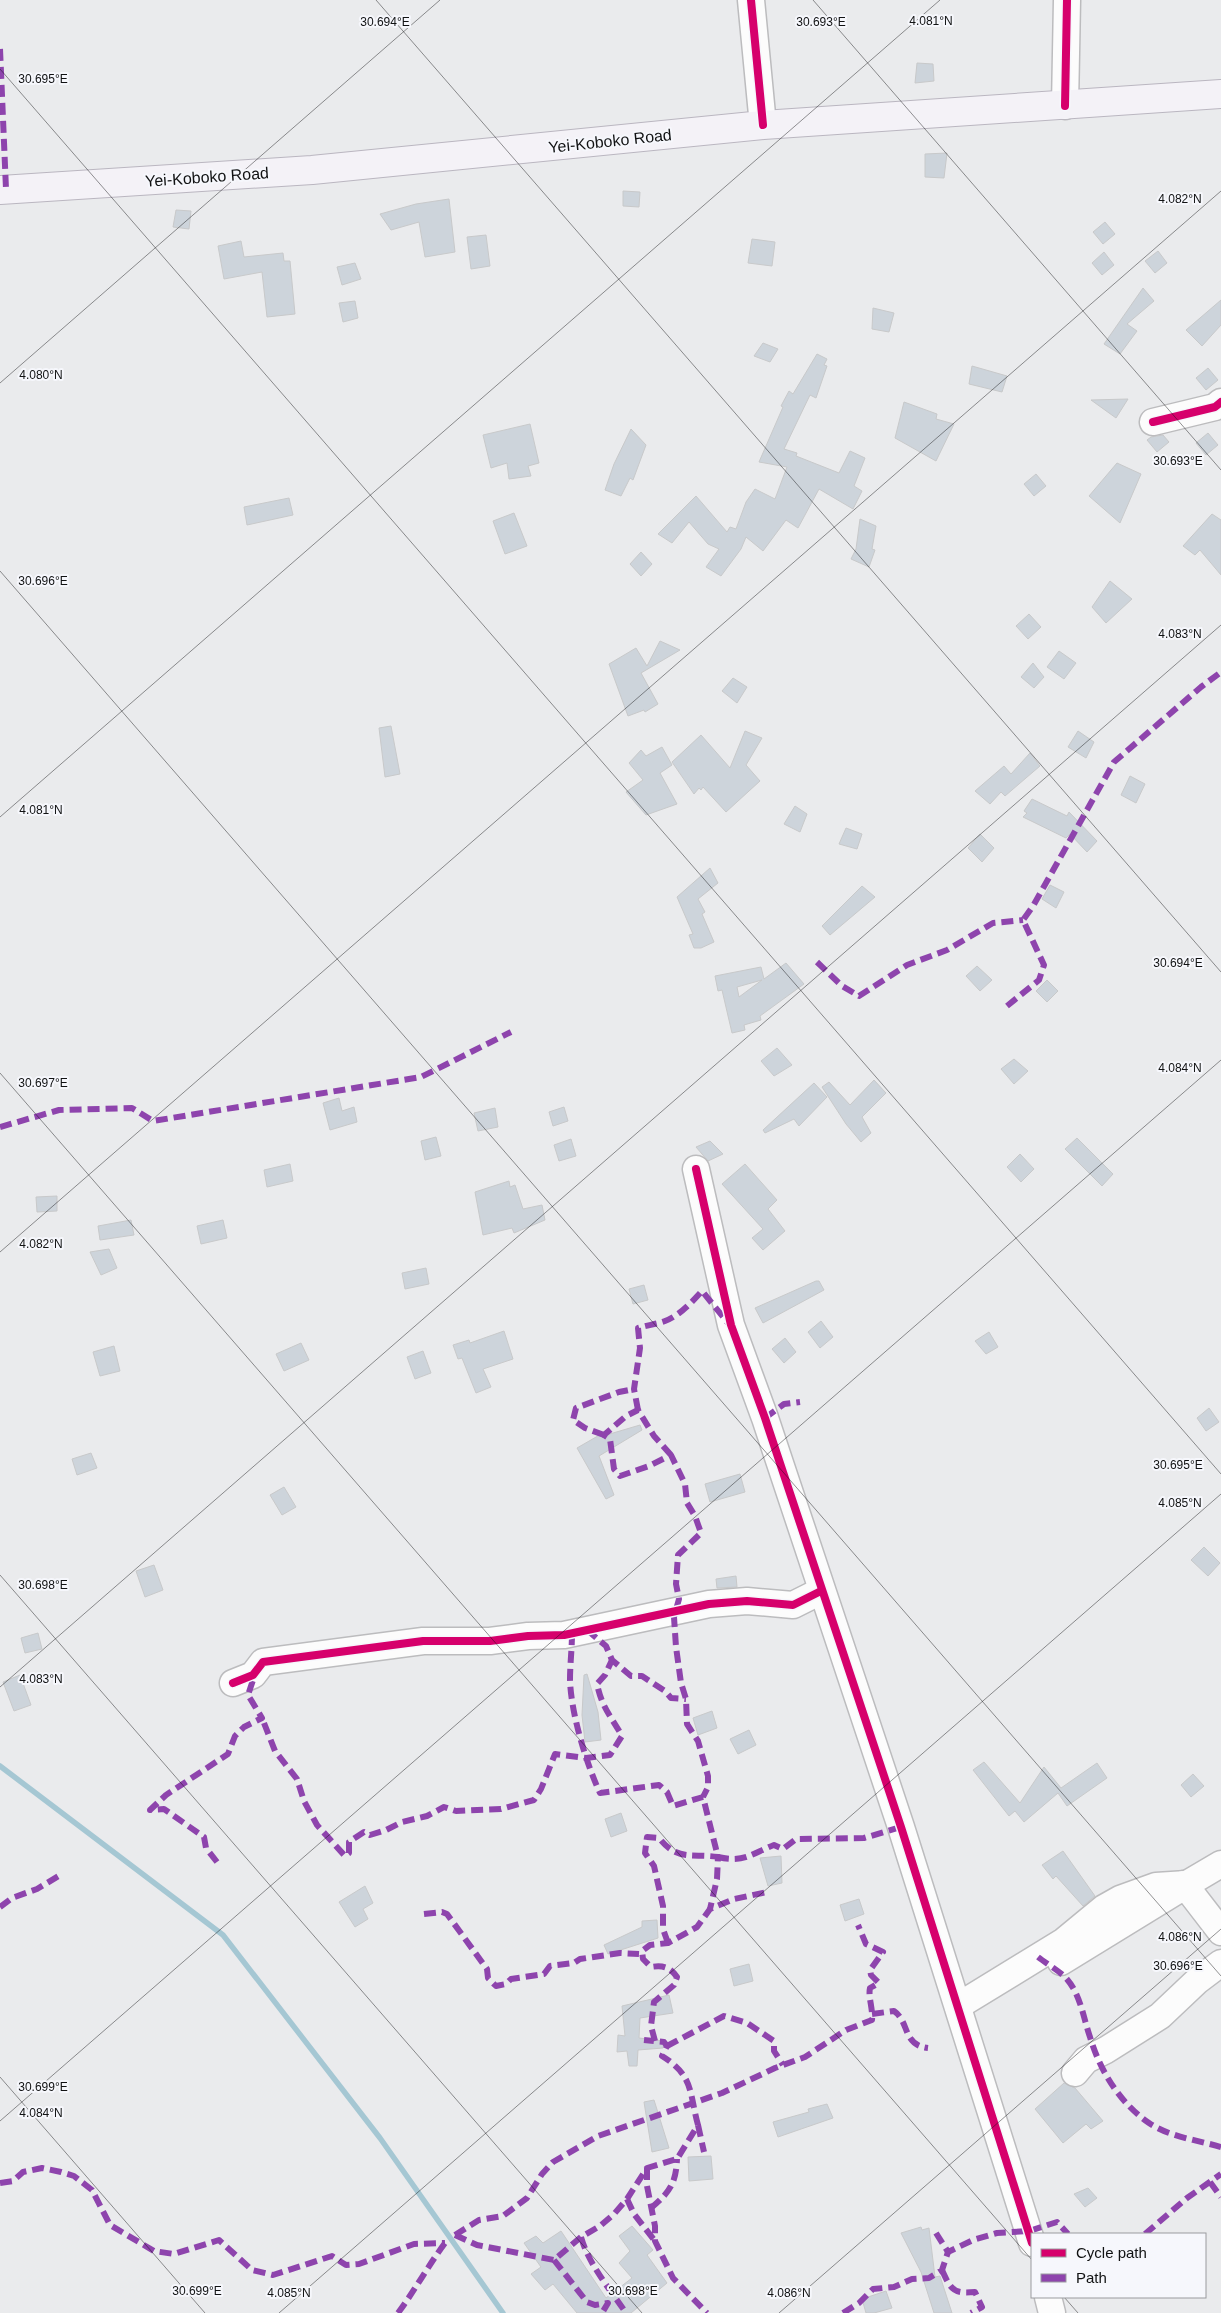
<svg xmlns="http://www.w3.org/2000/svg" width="1221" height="2313" viewBox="0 0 1221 2313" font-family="Helvetica,sans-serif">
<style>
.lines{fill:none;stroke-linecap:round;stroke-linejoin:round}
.stream{stroke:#a5c7d3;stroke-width:5.5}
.building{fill:#cdd4db;stroke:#c8c9ca;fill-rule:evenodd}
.minor-casing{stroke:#bcbcbe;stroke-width:29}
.major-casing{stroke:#bab6c0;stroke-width:30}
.minor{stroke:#fcfcfc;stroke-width:26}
.major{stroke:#f4f2f7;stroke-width:28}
.quiet{stroke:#8e44ad;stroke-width:6;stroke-dasharray:12 6;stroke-linecap:butt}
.cycleway-casing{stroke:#f6f7fc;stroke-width:11}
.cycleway{stroke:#d6006c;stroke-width:8}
.ticks{fill:none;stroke:#111213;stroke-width:1;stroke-opacity:0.45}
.labels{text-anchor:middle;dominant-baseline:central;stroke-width:4;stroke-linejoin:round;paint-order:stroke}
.street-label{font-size:16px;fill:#111213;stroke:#f6f7fc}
.ticks-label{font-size:12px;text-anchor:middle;fill:#111213;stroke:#f6f7fc;stroke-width:4;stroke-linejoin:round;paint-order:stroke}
</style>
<rect width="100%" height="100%" fill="#eaebed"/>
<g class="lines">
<path class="stream" d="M 0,1766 L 223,1935 L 380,2138 L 503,2313"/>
</g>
<g class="building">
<path d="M 917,63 L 933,64 L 934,81 L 915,83 Z"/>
<path d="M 947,153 L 944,178 L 925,177 L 925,154 Z"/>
<path d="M 623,191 L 640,192 L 639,207 L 623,206 Z"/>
<path d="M 449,199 L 455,252 L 425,257 L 419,222 L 391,230 L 380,214 L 416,204 Z"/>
<path d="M 176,210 L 191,211 L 189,229 L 173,227 Z"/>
<path d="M 1105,222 L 1115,234 L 1103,244 L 1093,232 Z"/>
<path d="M 486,235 L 490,266 L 471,269 L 467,237 Z"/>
<path d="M 752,239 L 775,242 L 772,266 L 748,263 Z"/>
<path d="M 241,241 L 244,257 L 283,253 L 284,261 L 290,261 L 295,314 L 267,317 L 262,272 L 224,279 L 218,246 Z"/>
<path d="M 1158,251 L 1167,263 L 1155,273 L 1145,261 Z"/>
<path d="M 1104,252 L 1114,265 L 1102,275 L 1092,263 Z"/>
<path d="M 355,263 L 361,279 L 342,285 L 337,267 Z"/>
<path d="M 1143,288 L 1154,301 L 1127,324 L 1137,331 L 1120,354 L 1104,344 Z"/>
<path d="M 1221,300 L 1221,325 L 1202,346 L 1186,330 Z"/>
<path d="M 355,301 L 358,318 L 343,322 L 339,303 Z"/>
<path d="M 873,308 L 894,313 L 889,332 L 872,329 Z"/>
<path d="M 763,343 L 778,349 L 770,362 L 754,356 Z"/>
<path d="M 817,354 L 827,359 L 824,365 L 827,366 L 816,398 L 810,395 L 784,449 L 797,453 L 796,456 L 839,473 L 850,451 L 865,458 L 854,486 L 862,491 L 853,509 L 819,489 L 798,528 L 786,520 L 763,551 L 746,537 L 741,549 L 721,576 L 706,567 L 719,549 L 708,544 L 689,522 L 672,543 L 658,534 L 696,496 L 727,532 L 730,527 L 736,529 L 746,502 L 755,489 L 775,499 L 787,467 L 759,462 L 783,407 L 781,406 L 789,391 L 793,394 Z"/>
<path d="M 972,366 L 1007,376 L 1002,392 L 969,384 Z"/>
<path d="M 1208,368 L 1218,380 L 1206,390 L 1196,378 Z"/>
<path d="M 1128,399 L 1116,418 L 1091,400 Z"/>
<path d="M 904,402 L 937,414 L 936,419 L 954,424 L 936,461 L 895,438 Z"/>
<path d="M 530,424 L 539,463 L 528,466 L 531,476 L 509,479 L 507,463 L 491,468 L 483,435 Z"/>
<path d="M 631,429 L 646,445 L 633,480 L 630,478 L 621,496 L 605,490 L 614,464 Z"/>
<path d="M 1208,433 L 1218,445 L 1206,455 L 1196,443 Z"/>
<path d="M 1163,435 L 1169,442 L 1157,452 L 1147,440 L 1151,437 Z"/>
<path d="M 1117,463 L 1141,474 L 1120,523 L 1089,496 Z"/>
<path d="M 1036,474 L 1046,486 L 1034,496 L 1024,484 Z"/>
<path d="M 289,498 L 293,515 L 247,525 L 244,507 Z"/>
<path d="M 514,513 L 527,546 L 505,554 L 493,521 Z"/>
<path d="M 1212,514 L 1221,520 L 1221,575 L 1200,550 L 1195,555 L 1183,546 Z"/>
<path d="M 860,519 L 876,526 L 872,549 L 875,550 L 869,567 L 851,559 L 856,549 Z"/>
<path d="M 641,552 L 652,564 L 641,576 L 630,564 Z"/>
<path d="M 1110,581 L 1132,599 L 1106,623 L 1092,607 Z"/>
<path d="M 1029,614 L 1041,627 L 1028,639 L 1016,626 Z"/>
<path d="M 660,641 L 680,650 L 641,673 L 658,704 L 645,712 L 644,710 L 628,716 L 609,664 L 636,648 L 647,666 Z"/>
<path d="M 1059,651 L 1076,663 L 1064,679 L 1047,667 Z"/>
<path d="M 1033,663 L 1044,677 L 1034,688 L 1021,677 Z"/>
<path d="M 733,678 L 747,687 L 737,703 L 722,691 Z"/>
<path d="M 391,726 L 400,774 L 385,777 L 379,728 Z"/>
<path d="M 745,731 L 762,738 L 746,765 L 760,781 L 726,812 L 703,787 L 701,790 L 699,788 L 694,794 L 672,762 L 701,735 L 730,768 Z"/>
<path d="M 1078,731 L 1094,742 L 1086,758 L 1068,747 Z"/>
<path d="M 662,747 L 672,765 L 660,773 L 677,804 L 646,815 L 626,792 L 643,780 L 629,763 L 641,750 L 646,756 Z"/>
<path d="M 1030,753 L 1040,766 L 1005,796 L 1001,792 L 990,804 L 975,791 L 1004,766 L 1011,774 Z"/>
<path d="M 1130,776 L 1145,784 L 1136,803 L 1121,795 Z"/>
<path d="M 1032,799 L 1067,816 L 1069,812 L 1097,841 L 1087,852 L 1070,834 L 1066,838 L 1023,817 L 1027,813 L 1024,811 Z"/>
<path d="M 795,806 L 807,814 L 800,832 L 784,824 Z"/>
<path d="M 846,828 L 862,834 L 857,849 L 839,844 Z"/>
<path d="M 980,834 L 994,848 L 982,862 L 968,848 Z"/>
<path d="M 710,868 L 718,883 L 698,899 L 705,912 L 702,914 L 714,942 L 701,948 L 694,948 L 689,935 L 693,934 L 677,897 Z"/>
<path d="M 1050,885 L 1064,892 L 1056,908 L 1042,899 Z"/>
<path d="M 862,886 L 875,897 L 830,935 L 822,926 Z"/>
<path d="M 786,963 L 804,984 L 760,1016 L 761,1020 L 744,1025 L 745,1030 L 732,1033 L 722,990 L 718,991 L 715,976 L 761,967 L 764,979 ZM 762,980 L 739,997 L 737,987 Z"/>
<path d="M 977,966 L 992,980 L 980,991 L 966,976 Z"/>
<path d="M 1047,980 L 1058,991 L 1047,1002 L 1036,991 Z"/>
<path d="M 777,1048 L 792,1065 L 774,1076 L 761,1061 Z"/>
<path d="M 1014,1059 L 1028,1071 L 1014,1084 L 1001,1069 Z"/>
<path d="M 874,1080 L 886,1093 L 862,1117 L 871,1133 L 861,1142 L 846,1124 L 822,1087 L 829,1082 L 850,1105 Z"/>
<path d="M 814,1083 L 827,1097 L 799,1126 L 794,1119 L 765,1133 L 763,1130 Z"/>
<path d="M 339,1098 L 342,1111 L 354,1107 L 357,1122 L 330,1130 L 323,1103 Z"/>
<path d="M 564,1107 L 568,1121 L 553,1126 L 549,1112 Z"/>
<path d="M 495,1108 L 498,1127 L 478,1131 L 474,1113 Z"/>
<path d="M 436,1137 L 441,1156 L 425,1160 L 421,1141 Z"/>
<path d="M 1077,1138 L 1113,1174 L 1102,1186 L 1065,1149 Z"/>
<path d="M 571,1139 L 576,1156 L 559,1161 L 554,1145 Z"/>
<path d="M 710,1141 L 723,1154 L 708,1161 L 696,1147 Z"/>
<path d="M 1020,1154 L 1034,1169 L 1021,1182 L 1007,1167 Z"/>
<path d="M 290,1164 L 293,1181 L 267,1187 L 264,1170 Z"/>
<path d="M 745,1164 L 777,1200 L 768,1209 L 785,1231 L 763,1250 L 752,1238 L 763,1229 L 722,1184 Z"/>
<path d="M 509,1181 L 510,1187 L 515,1185 L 523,1209 L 542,1205 L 545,1220 L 514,1233 L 512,1228 L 483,1235 L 475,1192 Z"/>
<path d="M 57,1196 L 57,1211 L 37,1212 L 36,1197 Z"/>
<path d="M 131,1220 L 134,1235 L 100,1240 L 98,1226 Z"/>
<path d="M 223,1220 L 227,1238 L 201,1244 L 197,1226 Z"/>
<path d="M 109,1249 L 117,1268 L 101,1275 L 90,1252 Z"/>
<path d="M 426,1268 L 429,1284 L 405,1289 L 402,1273 Z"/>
<path d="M 816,1281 L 819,1281 L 824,1290 L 763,1323 L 755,1308 Z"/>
<path d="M 644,1285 L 648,1300 L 633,1304 L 629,1289 Z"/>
<path d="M 821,1321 L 833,1337 L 820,1348 L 808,1332 Z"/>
<path d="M 504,1331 L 513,1359 L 483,1369 L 491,1387 L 476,1393 L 462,1358 L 458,1359 L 453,1345 L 469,1340 L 470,1343 Z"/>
<path d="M 989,1332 L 998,1347 L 986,1354 L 975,1341 Z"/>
<path d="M 785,1338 L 796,1352 L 784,1363 L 772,1349 Z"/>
<path d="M 301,1343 L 309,1360 L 284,1371 L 276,1354 Z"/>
<path d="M 114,1346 L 120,1371 L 100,1376 L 93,1352 Z"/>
<path d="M 423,1351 L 431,1373 L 415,1379 L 407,1357 Z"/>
<path d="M 1209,1408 L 1219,1422 L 1206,1431 L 1197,1418 Z"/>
<path d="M 640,1425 L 642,1430 L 599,1456 L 614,1495 L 606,1499 L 577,1448 L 603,1433 L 603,1436 Z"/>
<path d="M 91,1453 L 97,1468 L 77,1475 L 72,1459 Z"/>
<path d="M 740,1474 L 745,1492 L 710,1502 L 705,1484 Z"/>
<path d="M 284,1487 L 296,1507 L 282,1515 L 270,1495 Z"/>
<path d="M 1204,1547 L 1220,1563 L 1208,1576 L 1191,1560 Z"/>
<path d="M 154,1565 L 163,1590 L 145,1597 L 136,1571 Z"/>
<path d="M 736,1576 L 737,1587 L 717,1588 L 716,1579 Z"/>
<path d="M 38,1633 L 42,1649 L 25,1653 L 21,1638 Z"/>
<path d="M 587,1674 L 598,1712 L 601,1740 L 585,1742 L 582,1715 L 584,1675 Z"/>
<path d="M 20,1675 L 31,1705 L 14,1711 L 3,1682 Z"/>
<path d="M 712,1711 L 717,1728 L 698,1735 L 693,1718 Z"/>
<path d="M 749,1730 L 756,1745 L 738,1754 L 730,1739 Z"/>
<path d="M 984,1762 L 1020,1803 L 1044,1767 L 1061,1788 L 1097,1763 L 1107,1778 L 1067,1806 L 1058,1793 L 1024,1822 L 1015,1811 L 1009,1816 L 973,1770 Z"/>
<path d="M 1193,1774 L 1204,1786 L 1191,1797 L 1181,1785 Z"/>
<path d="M 621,1813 L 627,1831 L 611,1837 L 605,1819 Z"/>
<path d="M 1063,1851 L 1095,1896 L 1083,1906 L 1056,1876 L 1053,1879 L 1042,1865 Z"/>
<path d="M 781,1856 L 782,1883 L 768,1886 L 760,1858 Z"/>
<path d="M 365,1886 L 373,1903 L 363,1909 L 368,1919 L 355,1927 L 339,1902 Z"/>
<path d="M 859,1899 L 864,1914 L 845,1921 L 840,1905 Z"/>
<path d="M 657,1920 L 658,1938 L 608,1954 L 604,1945 L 642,1927 L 642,1921 Z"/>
<path d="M 749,1964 L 753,1981 L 734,1986 L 730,1969 Z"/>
<path d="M 669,1995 L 673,2013 L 640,2018 L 639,2038 L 664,2041 L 663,2048 L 638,2050 L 637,2066 L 629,2066 L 627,2051 L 617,2052 L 618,2035 L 625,2036 L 622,2006 Z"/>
<path d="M 1064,2083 L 1075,2088 L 1103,2121 L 1091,2129 L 1086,2124 L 1063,2143 L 1035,2109 Z"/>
<path d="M 654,2100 L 669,2148 L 652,2152 L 644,2102 Z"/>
<path d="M 827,2104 L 833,2118 L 778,2137 L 773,2122 L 809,2112 L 808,2109 Z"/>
<path d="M 711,2156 L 713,2179 L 689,2181 L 688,2157 Z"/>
<path d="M 1088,2188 L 1097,2198 L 1085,2207 L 1074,2194 Z"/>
<path d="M 632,2226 L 653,2250 L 647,2255 L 667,2283 L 631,2313 L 577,2313 L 553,2284 L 545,2290 L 531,2274 L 541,2267 L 524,2243 L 536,2236 L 543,2243 L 561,2231 L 606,2298 L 632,2278 L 619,2263 L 630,2251 L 619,2236 Z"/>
<path d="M 921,2227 L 922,2230 L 929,2228 L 935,2277 L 940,2276 L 952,2313 L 934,2313 L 921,2272 L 901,2233 Z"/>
<path d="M 886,2291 L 892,2308 L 874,2313 L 866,2313 L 862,2299 Z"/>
</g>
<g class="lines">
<defs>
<g id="minor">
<path d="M 751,0 L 763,125"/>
<path d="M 1065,106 L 1067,0"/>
<path d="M 1153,422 L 1215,407 L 1221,402"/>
<path d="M 696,1169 L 731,1325 L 765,1418 L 901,1827 L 1032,2243"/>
<path d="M 233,1683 L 253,1675 L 263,1662 L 423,1641 L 490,1641 L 528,1636 L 564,1635 L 709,1604 L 747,1601 L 793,1605 L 821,1591"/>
<path d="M 1061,1962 L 1175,1892 L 1184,1884 L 1221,1932"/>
<path d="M 958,2006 L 1064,1941 L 1104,1908 L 1120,1899 L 1156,1886 L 1187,1884 L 1221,1864"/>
<path d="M 1075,2073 L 1086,2060 L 1106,2050 L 1160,2016 L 1197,1981 L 1221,1963"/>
<path d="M 1048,2297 L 1052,2313"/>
</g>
<path id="major" d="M 0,190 L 312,170 L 763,125 L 1221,94"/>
</defs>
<use href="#minor" class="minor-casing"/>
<use href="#major" class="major-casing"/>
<use href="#minor" class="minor"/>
<use href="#major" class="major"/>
<g class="quiet">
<path d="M 0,49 L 6,189"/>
<path d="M 817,962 L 842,986 L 859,996 L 907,965 L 947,950 L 993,923 L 1023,920"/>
<path d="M 1007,1006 L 1039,980 L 1044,965 L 1023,920 L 1033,906 L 1114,762 L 1201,687 L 1221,672"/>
<path d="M 0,1127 L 59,1110 L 132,1108 L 153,1121 L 421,1077 L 511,1032"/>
<path d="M 638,1410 L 634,1389 L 640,1348 L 638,1328 C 648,1325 657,1324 665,1321 C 679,1316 692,1302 702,1291 L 728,1323"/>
<path d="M 765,1418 L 784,1404 L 800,1402"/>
<path d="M 604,1435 L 585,1428 L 573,1420 L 576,1408 L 619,1392 L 634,1389"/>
<path d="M 671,1455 L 654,1436 L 638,1410 L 626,1416 L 604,1435 L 610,1439 L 614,1469 L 620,1476 L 649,1466 L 671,1455 L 685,1484 L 687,1503 L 695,1516 L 701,1533 L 678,1555 L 676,1584 L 679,1599 L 674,1617 L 676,1647 L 681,1683 L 686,1699 L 687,1724 L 698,1741 L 708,1776 L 708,1787 L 703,1797"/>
<path d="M 587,1630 L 606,1646 L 612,1660 L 631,1676 L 642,1676 L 665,1691 L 671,1698 L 686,1699"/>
<path d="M 572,1633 C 572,1649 570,1664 570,1680 C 571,1713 586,1763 600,1793 L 659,1785 L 667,1792 L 673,1806 L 703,1797 L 718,1857 C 744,1863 751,1854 774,1845 L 783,1849 L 796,1839 L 864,1838 L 901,1827"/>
<path d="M 264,1723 L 275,1751 L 297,1779 L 304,1801 L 317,1825 L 345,1856 L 349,1853 L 349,1842 L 364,1832 L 370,1835 L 386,1830 L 402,1822 L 427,1816 L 444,1807 L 456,1811 L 501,1809 L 534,1800 L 541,1789 L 555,1754 L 586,1758 L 610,1755 L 622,1736 C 611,1716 602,1708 597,1684 L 605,1675 L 612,1660"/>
<path d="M 217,1862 L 206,1848 L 204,1837 L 164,1809 L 150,1810 L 166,1795 L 228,1754 L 235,1736 L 244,1727 L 262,1718 L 248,1695 L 253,1680"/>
<path d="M 0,1907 L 12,1898 L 37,1889 L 62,1874"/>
<path d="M 424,1914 L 442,1912 L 447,1914 L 487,1969 L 488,1978 L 496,1986 L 506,1984 L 511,1979 L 544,1974 L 550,1966 L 574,1963 L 580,1959 L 620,1953 L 639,1954"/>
<path d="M 668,1943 L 663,1929 L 663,1906 L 654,1866 L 645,1853 L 647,1837 L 659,1838 C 678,1862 692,1853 718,1857 L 717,1879 L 710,1909"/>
<path d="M 1038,1957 C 1047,1964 1058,1970 1066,1978 C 1081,1995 1083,2017 1090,2037 C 1100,2071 1120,2103 1149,2123 C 1170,2137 1197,2140 1221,2147"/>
<path d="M 872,2014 L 894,2011 C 910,2022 902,2045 928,2048"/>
<path d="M 655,2041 L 651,2026 L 654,2002 L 674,1985 L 677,1977 C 670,1967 663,1965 651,1967 L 643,1959 L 642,1951 L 650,1945 L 668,1943 L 697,1927 L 710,1909 L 734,1899 L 767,1892"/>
<path d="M 667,2046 L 724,2016 L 747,2023 L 774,2041 L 774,2051 L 783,2065"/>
<path d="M 698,2125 L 704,2152"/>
<path d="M 647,2168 L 647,2186 L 655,2226 L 655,2241 L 673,2278 L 707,2313"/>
<path d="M 1210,2182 L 1221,2197"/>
<path d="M 0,2183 L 13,2181 L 23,2172 L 42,2168 L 61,2172 L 74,2176 L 92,2190 L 110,2225 L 154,2251 L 174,2254 L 219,2240 L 252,2270 L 273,2275 L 332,2256 L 346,2265 L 359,2264 L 414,2244 L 445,2243"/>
<path d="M 627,2199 L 634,2214 L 655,2241"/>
<path d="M 651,2208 C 670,2192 676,2183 677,2159"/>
<path d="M 936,2233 L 948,2252 L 973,2240 L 997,2233 L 1029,2231 L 1057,2222 L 1068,2234"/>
<path d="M 1145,2234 L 1187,2198 L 1221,2174"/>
<path d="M 455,2235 L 479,2220 L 503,2216 L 527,2198 L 542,2174 L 553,2162 L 598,2136 L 722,2093 L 775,2068 L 805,2057 L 846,2030 L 872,2020 C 873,2008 868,1997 870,1988 L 879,1983 L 871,1975 L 870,1970 L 883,1952 L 866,1944 L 858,1925"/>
<path d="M 455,2235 L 477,2245 L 554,2260 L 581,2237 L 600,2226 L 614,2214 L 627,2199 L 647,2168 L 677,2159 L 698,2125 C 689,2092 694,2076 662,2056 L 667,2046 L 664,2042 L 644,2040"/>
<path d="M 581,2237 C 589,2265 610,2289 626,2313"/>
<path d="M 554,2260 L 587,2302 L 595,2305 L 608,2303 L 602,2313"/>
<path d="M 942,2270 C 951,2290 953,2294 975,2292 L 982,2307 L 971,2313"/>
<path d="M 398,2313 C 415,2290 428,2266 445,2243"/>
<path d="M 843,2313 L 859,2303 L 873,2289 L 894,2287 L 912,2279 L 929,2278 L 942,2270 L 948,2252"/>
</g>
<defs>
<g id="cycleway">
<path d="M 751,0 L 763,125"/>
<path d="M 1065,106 L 1067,0"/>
<path d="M 1153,422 L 1215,407 L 1221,402"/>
<path d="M 696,1169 L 731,1325 L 765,1418 L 901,1827 L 1032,2243"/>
<path d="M 233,1683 L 253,1675 L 263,1662 L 423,1641 L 490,1641 L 528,1636 L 564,1635 L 709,1604 L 747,1601 L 793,1605 L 821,1591"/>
</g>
</defs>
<use href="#cycleway" class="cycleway-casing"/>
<use href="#cycleway" class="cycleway"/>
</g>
<path class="ticks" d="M 376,0 L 1221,972M 813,0 L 1221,470M 0,69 L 1221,1474M 0,383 L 440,0M 0,571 L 1221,1976M 0,817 L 940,0M 0,1073 L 1032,2260M 0,1252 L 1221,191M 0,1575 L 642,2313M 0,1687 L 1221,625M 0,2077 L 205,2313M 0,2121 L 1221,1060M 1064,2297 L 1078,2313M 279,2313 L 1221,1494M 779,2313 L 1221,1929"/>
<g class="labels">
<g class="street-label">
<text transform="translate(610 141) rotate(-6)">Yei-Koboko Road</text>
<text transform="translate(207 177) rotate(-4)">Yei-Koboko Road</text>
</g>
</g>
<g class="ticks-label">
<text x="931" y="25">4.081°N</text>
<text x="385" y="26">30.694°E</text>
<text x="821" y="26">30.693°E</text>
<text x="43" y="83">30.695°E</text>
<text x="1180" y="203">4.082°N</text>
<text x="41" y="379">4.080°N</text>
<text x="1178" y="465">30.693°E</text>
<text x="43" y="585">30.696°E</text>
<text x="1180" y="638">4.083°N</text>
<text x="41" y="814">4.081°N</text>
<text x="1178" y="967">30.694°E</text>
<text x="1180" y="1072">4.084°N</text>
<text x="43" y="1087">30.697°E</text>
<text x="41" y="1248">4.082°N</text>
<text x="1178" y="1469">30.695°E</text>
<text x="1180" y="1507">4.085°N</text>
<text x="43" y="1589">30.698°E</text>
<text x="41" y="1683">4.083°N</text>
<text x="1180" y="1941">4.086°N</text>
<text x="1178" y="1970">30.696°E</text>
<text x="43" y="2091">30.699°E</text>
<text x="41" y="2117">4.084°N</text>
<text x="197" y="2295">30.699°E</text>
<text x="633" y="2295">30.698°E</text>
<text x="289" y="2297">4.085°N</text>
<text x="789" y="2297">4.086°N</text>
</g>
<rect x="1031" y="2233" width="175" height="65" fill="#f6f7fc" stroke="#9a9b9f"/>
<rect x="1041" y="2249" width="25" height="8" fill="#d6006c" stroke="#9a9b9f"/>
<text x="1076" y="2258" font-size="15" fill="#111213">Cycle path</text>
<rect x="1041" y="2274" width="25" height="8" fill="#8e44ad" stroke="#9a9b9f"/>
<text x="1076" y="2283" font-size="15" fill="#111213">Path</text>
</svg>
